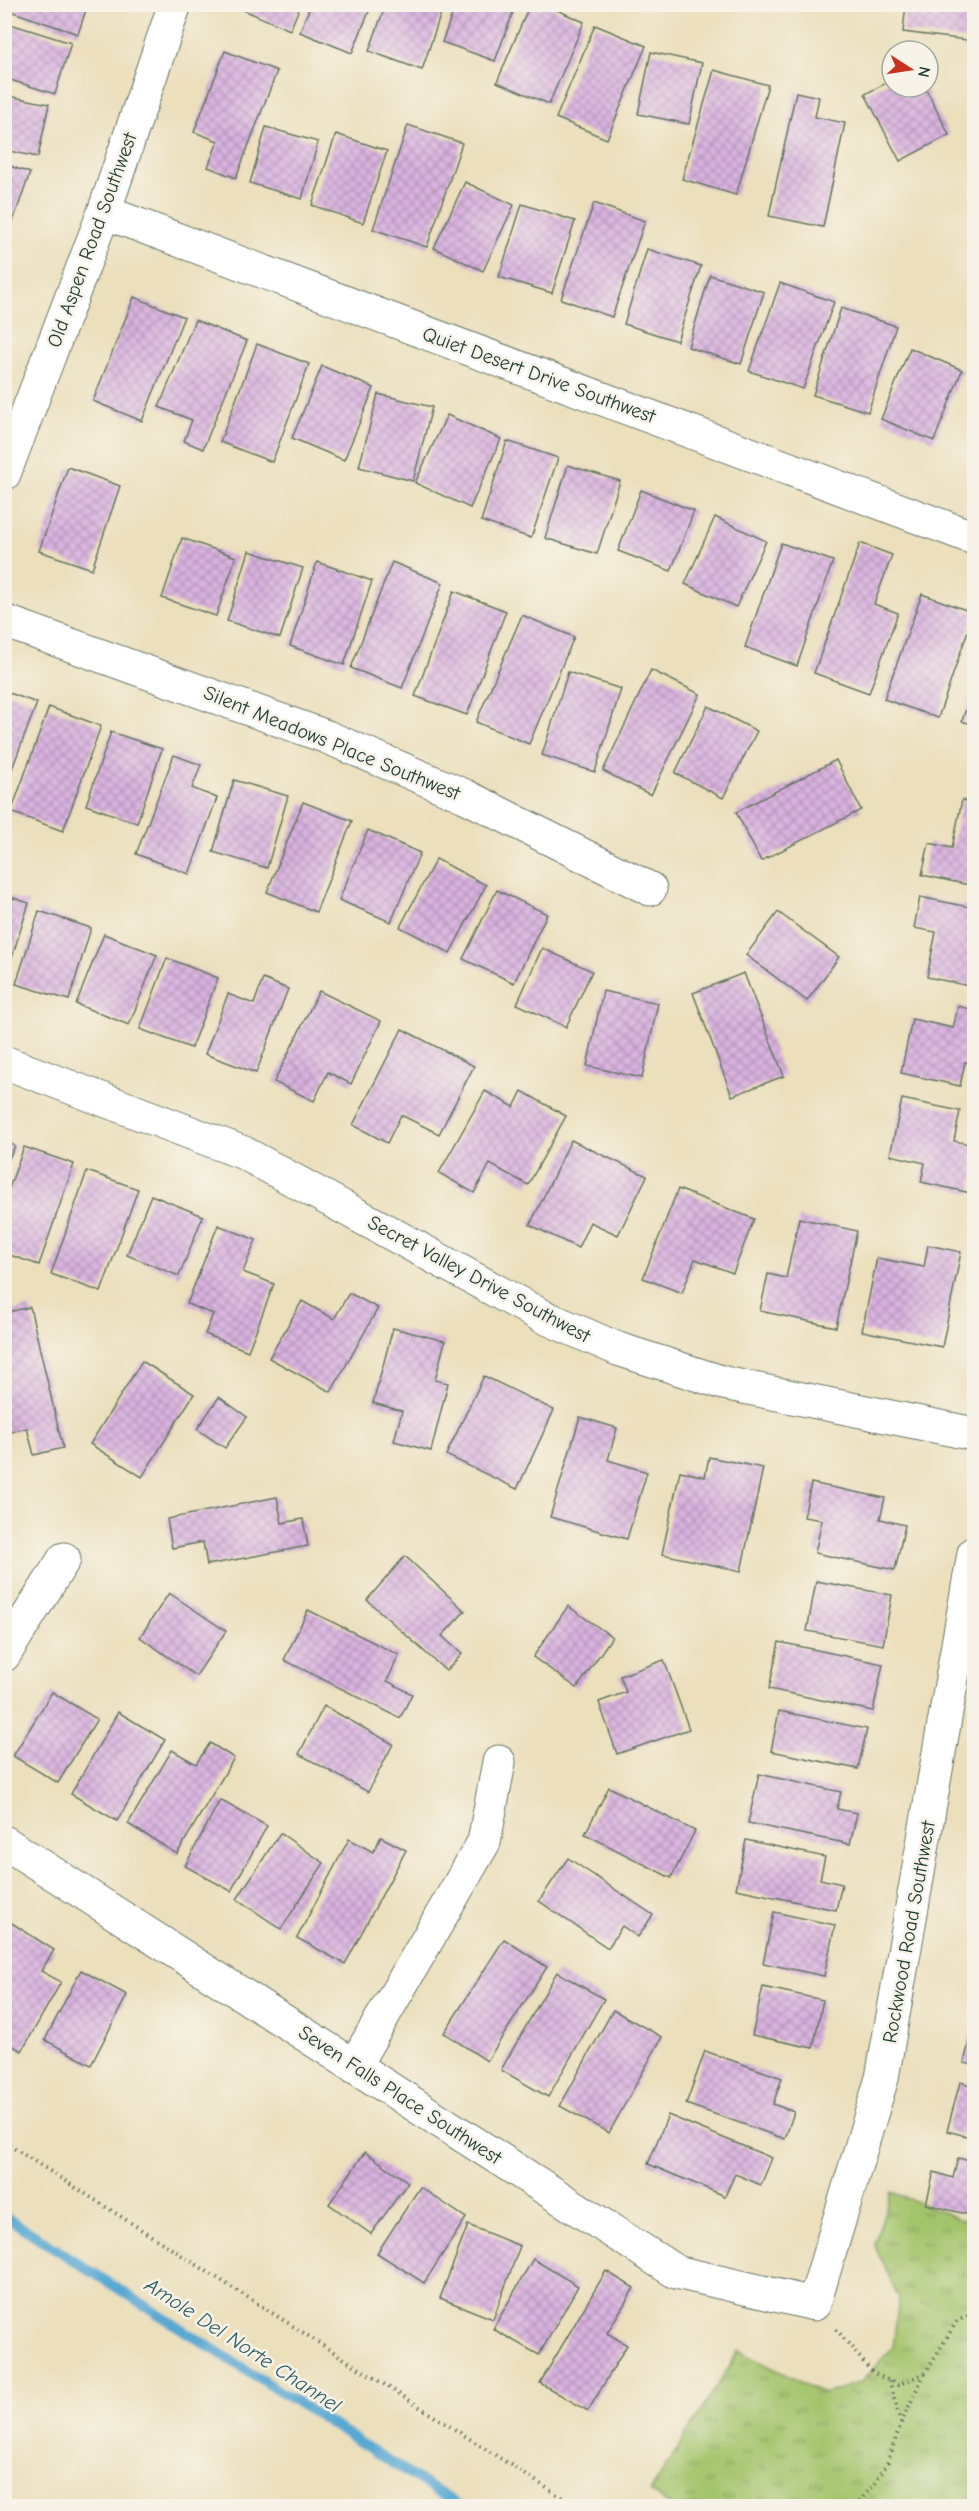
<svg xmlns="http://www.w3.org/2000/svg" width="979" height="2511" viewBox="0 0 979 2511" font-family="'Comic Neue',sans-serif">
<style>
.park{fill:url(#park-tufts);stroke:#628050;stroke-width:1.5}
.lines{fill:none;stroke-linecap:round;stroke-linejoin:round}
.stream{stroke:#58a8d2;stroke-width:10}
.building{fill:url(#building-cross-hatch)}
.street-casing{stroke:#667664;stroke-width:35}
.path{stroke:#667664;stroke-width:4;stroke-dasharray:1.5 4.5;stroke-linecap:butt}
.street{stroke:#fff;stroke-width:33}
.labels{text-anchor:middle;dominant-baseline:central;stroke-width:5;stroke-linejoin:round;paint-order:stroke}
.street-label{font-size:20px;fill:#1f3d34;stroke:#f7f3e8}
.water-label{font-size:21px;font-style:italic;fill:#305d63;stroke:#f7f3e8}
</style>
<defs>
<pattern id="park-tufts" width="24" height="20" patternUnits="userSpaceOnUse" patternTransform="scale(1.5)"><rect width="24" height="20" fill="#a4c46c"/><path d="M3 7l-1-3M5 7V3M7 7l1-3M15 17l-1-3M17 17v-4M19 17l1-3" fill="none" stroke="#85a05a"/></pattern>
<pattern id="building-cross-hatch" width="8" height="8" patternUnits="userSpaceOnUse" patternTransform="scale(1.5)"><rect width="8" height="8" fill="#dab3e0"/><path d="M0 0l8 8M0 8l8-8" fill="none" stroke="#b093b6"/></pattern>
</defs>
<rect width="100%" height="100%" fill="#f7f3e8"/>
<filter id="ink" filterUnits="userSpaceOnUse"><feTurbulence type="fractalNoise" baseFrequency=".0167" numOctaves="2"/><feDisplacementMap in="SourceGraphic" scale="12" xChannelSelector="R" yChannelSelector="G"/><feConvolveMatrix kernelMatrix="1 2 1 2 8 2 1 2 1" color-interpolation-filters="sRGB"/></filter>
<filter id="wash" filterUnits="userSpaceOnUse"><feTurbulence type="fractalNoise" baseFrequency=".008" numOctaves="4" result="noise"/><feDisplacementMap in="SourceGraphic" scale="24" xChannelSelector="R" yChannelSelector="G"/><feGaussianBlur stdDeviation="1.35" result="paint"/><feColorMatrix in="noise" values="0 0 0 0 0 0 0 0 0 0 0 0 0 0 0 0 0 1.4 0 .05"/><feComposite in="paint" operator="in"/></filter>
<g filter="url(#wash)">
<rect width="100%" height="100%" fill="#ebdfbc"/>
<path class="park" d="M 891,2192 L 974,2224 L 974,2506 L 672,2506 L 650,2492 L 739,2351 L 824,2394 L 861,2382 L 893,2347 L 899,2298 L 874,2244 Z"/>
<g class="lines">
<path class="stream" d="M 4,2216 L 460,2506"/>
</g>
<g id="blocks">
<g class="building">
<path d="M 4,4 L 88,4 L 78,34 L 4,9 Z"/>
<path d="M 240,4 L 301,4 L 290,30 L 239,8 Z"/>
<path d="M 311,4 L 372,4 L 352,53 L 300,32 Z"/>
<path d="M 386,4 L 444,4 L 422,70 L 369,51 Z"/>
<path d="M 456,4 L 516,4 L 495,61 L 442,42 Z"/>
<path d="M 530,4 L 543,4 L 584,22 L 549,104 L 497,82 Z"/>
<path d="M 906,4 L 974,4 L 974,41 L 903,32 Z"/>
<path d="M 4,22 L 71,43 L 55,94 L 4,78 Z"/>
<path d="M 595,25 L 646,46 L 607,139 L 556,118 Z"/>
<path d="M 225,51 L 277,71 L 236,178 L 208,167 L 218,141 L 194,132 Z"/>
<path d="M 651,52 L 702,63 L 689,124 L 638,114 Z"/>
<path d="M 714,70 L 768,85 L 736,195 L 682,179 Z"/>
<path d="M 892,80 L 892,87 L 925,87 L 949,135 L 900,161 L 865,94 Z"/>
<path d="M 796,92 L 819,97 L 815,117 L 845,123 L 823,227 L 769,216 Z"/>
<path d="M 4,95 L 49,104 L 38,157 L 4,150 Z"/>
<path d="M 408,125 L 462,143 L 427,247 L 373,229 Z"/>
<path d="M 266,127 L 318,142 L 302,199 L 250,183 Z"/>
<path d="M 336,134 L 387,151 L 363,223 L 312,205 Z"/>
<path d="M 4,164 L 30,173 L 12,224 L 4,221 Z"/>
<path d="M 465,182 L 514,205 L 483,271 L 434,248 Z"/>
<path d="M 594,203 L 645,221 L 612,317 L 561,299 Z"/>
<path d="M 522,204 L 575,221 L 552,293 L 499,277 Z"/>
<path d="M 647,249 L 701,266 L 677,341 L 624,324 Z"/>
<path d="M 710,275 L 764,292 L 741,364 L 688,347 Z"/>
<path d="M 780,283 L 834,302 L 803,389 L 749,371 Z"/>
<path d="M 134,297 L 184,317 L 142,421 L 93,401 Z"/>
<path d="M 841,308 L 896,326 L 868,412 L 813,395 Z"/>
<path d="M 195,320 L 247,341 L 203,449 L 184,441 L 192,420 L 159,407 Z"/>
<path d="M 257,344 L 309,364 L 272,462 L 220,442 Z"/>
<path d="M 910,348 L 962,370 L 934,441 L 881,419 Z"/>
<path d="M 322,366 L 374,388 L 344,460 L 292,438 Z"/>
<path d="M 378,394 L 432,407 L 413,481 L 359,467 Z"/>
<path d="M 447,415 L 501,439 L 470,508 L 415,483 Z"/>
<path d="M 507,441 L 558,458 L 531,538 L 481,521 Z"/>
<path d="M 568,465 L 620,481 L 597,554 L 545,538 Z"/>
<path d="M 68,467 L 120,486 L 92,569 L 39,551 Z"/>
<path d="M 641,490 L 694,511 L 671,571 L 618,551 Z"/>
<path d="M 715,517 L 766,541 L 736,607 L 685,584 Z"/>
<path d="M 182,538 L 236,557 L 216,616 L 162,598 Z"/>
<path d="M 781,543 L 833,561 L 797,666 L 745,647 Z"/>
<path d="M 860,543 L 892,555 L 874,604 L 898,613 L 869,693 L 814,673 Z"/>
<path d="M 249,551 L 303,568 L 280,638 L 227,621 Z"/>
<path d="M 317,562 L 372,581 L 344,665 L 290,646 Z"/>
<path d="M 392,562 L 443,583 L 402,688 L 351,668 Z"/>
<path d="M 454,591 L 506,611 L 467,715 L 415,696 Z"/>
<path d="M 922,594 L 974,613 L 938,718 L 884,699 Z"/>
<path d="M 522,615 L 574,637 L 529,744 L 476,722 Z"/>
<path d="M 651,670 L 700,694 L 651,795 L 603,771 Z"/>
<path d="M 568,672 L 621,689 L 595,772 L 542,755 Z"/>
<path d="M 974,685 L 974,725 L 962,721 Z"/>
<path d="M 4,691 L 37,703 L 10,774 L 4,772 Z"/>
<path d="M 708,706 L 757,731 L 723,798 L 675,773 Z"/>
<path d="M 49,707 L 101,726 L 63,831 L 11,812 Z"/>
<path d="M 111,732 L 162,749 L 137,823 L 86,805 Z"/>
<path d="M 174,755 L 201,765 L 192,788 L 217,798 L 189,874 L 136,854 Z"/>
<path d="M 836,760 L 861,810 L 761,861 L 736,812 Z"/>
<path d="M 234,780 L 288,796 L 267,868 L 213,852 Z"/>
<path d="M 962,800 L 974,803 L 974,886 L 922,875 L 929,843 L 952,848 Z"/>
<path d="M 303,802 L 352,821 L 316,912 L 267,892 Z"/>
<path d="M 368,830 L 420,853 L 391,922 L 339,900 Z"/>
<path d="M 436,859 L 486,885 L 450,953 L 400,927 Z"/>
<path d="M 497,890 L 547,914 L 514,983 L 463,959 Z"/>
<path d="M 4,895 L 29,903 L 6,976 L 4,976 Z"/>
<path d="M 920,897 L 974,908 L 974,987 L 927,977 L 936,932 L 914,928 Z"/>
<path d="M 39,911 L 91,928 L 69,1000 L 16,984 Z"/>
<path d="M 778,912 L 839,957 L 807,1001 L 746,955 Z"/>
<path d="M 104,934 L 157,955 L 129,1025 L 76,1004 Z"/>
<path d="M 542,948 L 592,971 L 566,1027 L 517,1004 Z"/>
<path d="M 167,958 L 218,978 L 191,1048 L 140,1029 Z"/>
<path d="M 744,973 L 784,1076 L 732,1096 L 693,993 Z"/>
<path d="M 263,979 L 288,989 L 256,1073 L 205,1054 L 228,994 L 254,1004 Z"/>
<path d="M 319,991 L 381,1021 L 351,1084 L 328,1072 L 314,1101 L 274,1082 Z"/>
<path d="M 603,991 L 658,1003 L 642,1078 L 587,1066 Z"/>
<path d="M 958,1006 L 974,1010 L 974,1064 L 965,1062 L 960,1086 L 901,1073 L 912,1019 L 953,1028 Z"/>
<path d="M 402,1029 L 474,1066 L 439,1134 L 401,1115 L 387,1143 L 353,1125 Z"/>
<path d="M 485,1091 L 514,1107 L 522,1091 L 566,1116 L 528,1185 L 490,1164 L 474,1193 L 439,1173 Z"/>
<path d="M 902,1099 L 960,1111 L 954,1141 L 974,1145 L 974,1178 L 971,1193 L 921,1182 L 925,1163 L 890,1155 Z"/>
<path d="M 571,1140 L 647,1176 L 618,1235 L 590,1222 L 578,1248 L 530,1225 Z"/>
<path d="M 4,1141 L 15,1146 L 4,1169 Z"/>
<path d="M 24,1147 L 74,1164 L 39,1265 L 4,1253 L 4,1202 Z"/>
<path d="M 87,1171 L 138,1189 L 101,1292 L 51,1274 Z"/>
<path d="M 678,1189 L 754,1219 L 733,1273 L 695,1259 L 682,1293 L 643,1278 Z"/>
<path d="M 151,1195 L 203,1216 L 179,1276 L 127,1255 Z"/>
<path d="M 799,1218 L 857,1231 L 836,1327 L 760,1311 L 768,1274 L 786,1278 Z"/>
<path d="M 218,1225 L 256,1240 L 243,1272 L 274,1284 L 248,1351 L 205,1334 L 213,1314 L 187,1304 Z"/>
<path d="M 928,1245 L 961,1252 L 942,1347 L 862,1331 L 877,1258 L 924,1267 Z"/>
<path d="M 349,1293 L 378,1308 L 331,1392 L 269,1358 L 302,1301 L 334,1319 Z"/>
<path d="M 30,1307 L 63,1448 L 34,1455 L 27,1428 L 6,1433 L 4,1426 L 4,1313 Z"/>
<path d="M 393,1328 L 445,1341 L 435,1380 L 448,1383 L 431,1451 L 394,1441 L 402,1411 L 373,1403 Z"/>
<path d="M 142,1361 L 194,1394 L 142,1477 L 90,1444 Z"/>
<path d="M 484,1376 L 554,1410 L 517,1489 L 446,1455 Z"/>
<path d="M 219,1397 L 247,1417 L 225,1448 L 197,1429 Z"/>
<path d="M 580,1417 L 617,1428 L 608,1460 L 647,1472 L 627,1539 L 550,1517 Z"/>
<path d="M 709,1457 L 763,1468 L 741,1571 L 662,1554 L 680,1471 L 705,1477 Z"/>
<path d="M 811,1483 L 885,1498 L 880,1519 L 905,1525 L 895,1570 L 815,1553 L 822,1520 L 804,1517 Z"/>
<path d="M 277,1497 L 282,1523 L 303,1519 L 308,1546 L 207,1565 L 203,1542 L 172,1548 L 167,1519 Z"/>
<path d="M 405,1556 L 465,1611 L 442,1636 L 462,1654 L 446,1671 L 367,1600 Z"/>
<path d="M 816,1581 L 892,1595 L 883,1645 L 807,1631 Z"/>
<path d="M 169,1593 L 226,1631 L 196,1676 L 140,1637 Z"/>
<path d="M 568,1606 L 612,1637 L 577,1688 L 533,1657 Z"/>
<path d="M 308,1610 L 399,1655 L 387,1681 L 412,1694 L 400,1718 L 284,1660 Z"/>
<path d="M 779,1642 L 883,1664 L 873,1711 L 769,1689 Z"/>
<path d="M 664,1660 L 689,1729 L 617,1754 L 599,1702 L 626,1692 L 620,1676 Z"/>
<path d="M 52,1692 L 97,1719 L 58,1783 L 13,1756 Z"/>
<path d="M 324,1706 L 393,1744 L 368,1792 L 299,1754 Z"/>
<path d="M 779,1711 L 867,1729 L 858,1769 L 771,1751 Z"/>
<path d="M 118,1712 L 165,1740 L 117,1821 L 71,1794 Z"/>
<path d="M 210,1743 L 234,1758 L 177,1854 L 128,1824 L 172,1750 L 196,1764 Z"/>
<path d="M 759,1774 L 841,1792 L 837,1809 L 857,1813 L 850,1844 L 748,1823 Z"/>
<path d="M 609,1787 L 695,1831 L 671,1878 L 585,1834 Z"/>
<path d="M 220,1800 L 267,1826 L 231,1891 L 185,1866 Z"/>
<path d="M 280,1833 L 324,1863 L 281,1929 L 237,1899 Z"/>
<path d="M 381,1837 L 406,1850 L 345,1964 L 297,1938 L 349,1839 L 373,1852 Z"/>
<path d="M 746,1840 L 825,1857 L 820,1879 L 842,1884 L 836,1910 L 736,1889 Z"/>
<path d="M 568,1858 L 653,1915 L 638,1937 L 622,1926 L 608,1948 L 539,1901 Z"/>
<path d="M 774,1912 L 835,1925 L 824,1976 L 763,1963 Z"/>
<path d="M 4,1918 L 54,1950 L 41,1971 L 61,1982 L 22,2051 L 4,2041 Z"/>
<path d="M 504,1939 L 547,1967 L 487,2061 L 444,2033 Z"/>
<path d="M 81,1970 L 127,1995 L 91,2065 L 45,2040 Z"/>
<path d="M 557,1972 L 604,1999 L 548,2097 L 501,2070 Z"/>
<path d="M 763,1987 L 823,2000 L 813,2048 L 752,2035 Z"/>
<path d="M 613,2010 L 662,2037 L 609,2133 L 560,2106 Z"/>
<path d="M 974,2020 L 974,2065 L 964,2063 Z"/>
<path d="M 705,2051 L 782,2078 L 773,2104 L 794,2112 L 785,2139 L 686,2104 Z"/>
<path d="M 960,2082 L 974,2086 L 974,2138 L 947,2131 Z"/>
<path d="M 668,2115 L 772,2158 L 761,2185 L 735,2174 L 725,2196 L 648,2164 Z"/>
<path d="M 365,2152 L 408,2182 L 371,2234 L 329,2204 Z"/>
<path d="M 958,2158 L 974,2162 L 974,2216 L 926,2204 L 934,2172 L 953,2178 Z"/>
<path d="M 420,2187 L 466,2218 L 424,2283 L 377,2253 Z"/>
<path d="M 468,2225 L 520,2246 L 493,2319 L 440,2298 Z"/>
<path d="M 533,2259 L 578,2286 L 539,2355 L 493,2329 Z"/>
<path d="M 606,2271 L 634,2288 L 607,2333 L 627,2345 L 588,2411 L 540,2383 Z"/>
</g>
</g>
</g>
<g filter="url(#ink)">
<use href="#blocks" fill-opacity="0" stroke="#667664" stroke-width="1.5"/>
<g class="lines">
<defs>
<g id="street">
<path d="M 104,212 L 974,538"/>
<path d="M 4,474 L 104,212 L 175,4"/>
<path d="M 4,621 L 327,737 L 465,796 L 650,889"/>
<path d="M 4,1062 L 244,1153 L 542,1316 L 618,1349 L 724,1383 L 974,1434"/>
<path d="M 4,1655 L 64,1559"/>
<path d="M 4,1842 L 676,2272 L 814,2304 L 882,2078 L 974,1553"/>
<path d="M 354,2066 L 484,1842 L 499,1762"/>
</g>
</defs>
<use href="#street" class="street-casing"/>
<g class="path">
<path d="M 4,2142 L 575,2506"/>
<path d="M 836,2329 L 872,2372 L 898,2385 L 925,2373 L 957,2321 L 974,2313"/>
<path d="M 889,2381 L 901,2422"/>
<path d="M 855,2506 L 874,2485 L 887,2464 L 901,2423 L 924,2374"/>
</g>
<use href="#street" class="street"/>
</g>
</g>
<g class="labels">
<g class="street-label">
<text transform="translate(92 240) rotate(-70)">Old Aspen Road Southwest</text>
<text transform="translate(539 375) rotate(20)">Quiet Desert Drive Southwest</text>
<text transform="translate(332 743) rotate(22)">Silent Meadows Place Southwest</text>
<text transform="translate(479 1279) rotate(28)">Secret Valley Drive Southwest</text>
<text transform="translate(909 1932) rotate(-80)">Rockwood Road Southwest</text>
<text transform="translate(400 2095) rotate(33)">Seven Falls Place Southwest</text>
</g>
<g class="water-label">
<text transform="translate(243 2345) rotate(33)">Amole Del Norte Channel</text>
</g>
</g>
<rect width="979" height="2511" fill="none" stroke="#f7f3e8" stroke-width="24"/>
<g transform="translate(910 69) rotate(102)"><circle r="28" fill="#f7f3e8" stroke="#a1aaa0" stroke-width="1.5"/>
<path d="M0-4.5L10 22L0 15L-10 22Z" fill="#c8321e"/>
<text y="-9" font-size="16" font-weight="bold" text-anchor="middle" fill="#1f3d34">N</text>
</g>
</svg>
